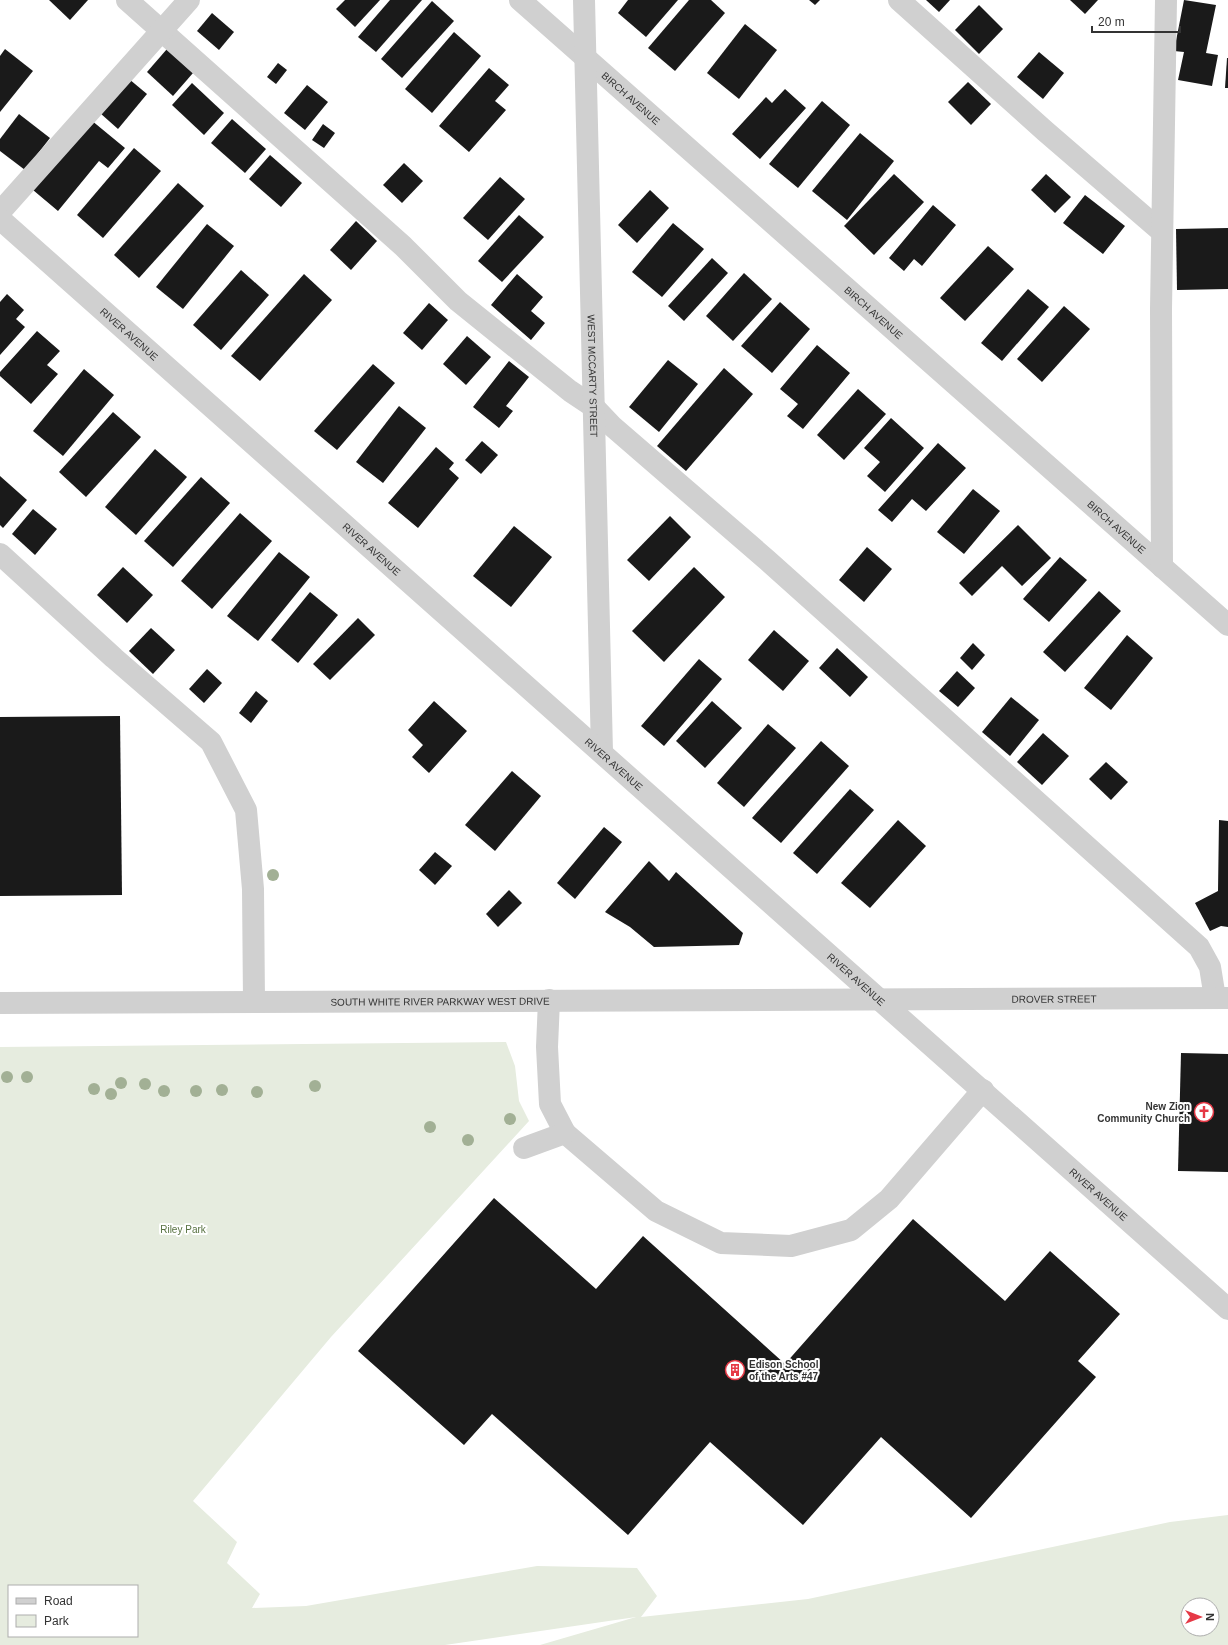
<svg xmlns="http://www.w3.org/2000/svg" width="1228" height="1645" viewBox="0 0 1228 1645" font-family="Arial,sans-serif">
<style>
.green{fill:#e6ecdf;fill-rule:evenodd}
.building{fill:#1a1a1a}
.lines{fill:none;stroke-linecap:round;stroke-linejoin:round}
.minor{stroke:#d0d0d0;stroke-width:22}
.tree{fill:#a2b095}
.labels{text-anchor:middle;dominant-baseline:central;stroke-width:4;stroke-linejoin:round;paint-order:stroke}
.street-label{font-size:10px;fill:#333;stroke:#fff}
.poi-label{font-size:10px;font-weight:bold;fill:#333;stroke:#fff;text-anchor:end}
.park-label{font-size:10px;fill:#56703f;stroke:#fff}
</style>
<rect width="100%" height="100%" fill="#fff"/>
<path class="green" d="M 506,1042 L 515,1066 L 519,1101 L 529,1121 L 331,1337 L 193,1501 L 237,1542 L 227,1563 L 260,1594 L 252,1608 L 306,1606 L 537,1566 L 637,1568 L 657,1596 L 641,1617 L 808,1599 L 1170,1522 L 1228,1515 L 1228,1645 L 540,1645 L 636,1617 L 445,1645 L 0,1645 L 0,1047 ZM 9,1586 L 137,1586 L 137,1636 L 9,1636 ZM 1188,1605 L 1212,1605 L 1212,1629 L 1188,1629 Z"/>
<g class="building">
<path d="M 49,0 L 88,0 L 70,20 Z"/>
<path d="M 345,0 L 380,0 L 355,27 L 336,9 Z"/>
<path d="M 390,0 L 422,0 L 376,52 L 358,37 Z"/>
<path d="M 628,0 L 678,0 L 646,37 L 618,13 Z"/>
<path d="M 689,0 L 711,0 L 725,13 L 675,71 L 648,48 Z"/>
<path d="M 809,0 L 820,0 L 815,5 Z"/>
<path d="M 926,0 L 950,0 L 939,12 Z"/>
<path d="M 1070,0 L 1098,0 L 1085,14 Z"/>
<path d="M 1184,0 L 1216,5 L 1206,53 L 1218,55 L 1212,86 L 1178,80 L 1184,52 L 1174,51 Z"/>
<path d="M 432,1 L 454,21 L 402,78 L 381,59 Z"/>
<path d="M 979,5 L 1003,29 L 979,54 L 955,30 Z"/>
<path d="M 212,13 L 234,32 L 219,50 L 197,31 Z"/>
<path d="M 745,24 L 777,50 L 739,99 L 707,73 Z"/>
<path d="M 454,32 L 481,56 L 432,113 L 405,89 Z"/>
<path d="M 5,49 L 33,71 L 0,112 L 0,56 Z"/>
<path d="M 167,49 L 193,73 L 173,96 L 147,72 Z"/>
<path d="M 1039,52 L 1064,73 L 1043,99 L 1017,77 Z"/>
<path d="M 1227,58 L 1228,58 L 1228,88 L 1225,88 Z"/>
<path d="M 278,63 L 287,70 L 276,84 L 267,77 Z"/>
<path d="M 489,68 L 509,85 L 495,101 L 506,110 L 469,152 L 439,126 Z"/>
<path d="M 129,79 L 147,94 L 118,129 L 100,113 Z"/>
<path d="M 968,82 L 991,104 L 971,125 L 948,102 Z"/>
<path d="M 192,83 L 224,113 L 204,135 L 172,105 Z"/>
<path d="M 307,85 L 328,102 L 305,130 L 284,113 Z"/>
<path d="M 785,89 L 806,108 L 760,159 L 732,134 L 766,97 L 772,103 Z"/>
<path d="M 822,101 L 850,125 L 798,188 L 769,164 Z"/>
<path d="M 19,114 L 50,138 L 25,170 L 0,151 L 0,139 Z"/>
<path d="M 232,119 L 266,149 L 245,173 L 211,143 Z"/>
<path d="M 91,120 L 125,148 L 108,168 L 99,161 L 58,211 L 33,190 Z"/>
<path d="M 323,124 L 335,133 L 324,148 L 312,140 Z"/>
<path d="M 860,133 L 894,161 L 847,220 L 812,191 Z"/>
<path d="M 134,148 L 161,171 L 103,238 L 77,215 Z"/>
<path d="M 270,155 L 302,183 L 281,207 L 249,179 Z"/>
<path d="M 404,163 L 423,181 L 402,203 L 383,185 Z"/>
<path d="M 894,174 L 924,202 L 874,255 L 844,226 Z"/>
<path d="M 1046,174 L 1071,197 L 1055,213 L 1031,190 Z"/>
<path d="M 500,177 L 525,199 L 488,240 L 463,218 Z"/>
<path d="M 178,183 L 204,206 L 139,278 L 114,255 Z"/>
<path d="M 650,190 L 669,208 L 637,243 L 618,225 Z"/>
<path d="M 1085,195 L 1125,226 L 1103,254 L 1063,223 Z"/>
<path d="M 933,205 L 956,225 L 922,266 L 914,259 L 904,271 L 889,258 Z"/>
<path d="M 519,215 L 544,237 L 502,282 L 478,261 Z"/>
<path d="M 356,221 L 377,241 L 351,270 L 330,250 Z"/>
<path d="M 673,223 L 704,249 L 662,297 L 632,272 Z"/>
<path d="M 207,224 L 234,246 L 183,309 L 156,287 Z"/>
<path d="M 1228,228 L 1228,289 L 1177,290 L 1176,229 Z"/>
<path d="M 988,246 L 1014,269 L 965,321 L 940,298 Z"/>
<path d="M 712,258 L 728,273 L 684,321 L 668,306 Z"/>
<path d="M 241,270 L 269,295 L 221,350 L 193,325 Z"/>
<path d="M 744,273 L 772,299 L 733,341 L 706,316 Z"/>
<path d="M 304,274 L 332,300 L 260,381 L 231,356 Z"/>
<path d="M 517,274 L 543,297 L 531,311 L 545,323 L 531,340 L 491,305 Z"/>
<path d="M 1028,289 L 1049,307 L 1002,361 L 981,343 Z"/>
<path d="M 7,294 L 24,310 L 16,319 L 25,327 L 0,355 L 0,302 Z"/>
<path d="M 780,302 L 810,329 L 772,373 L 741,346 Z"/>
<path d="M 429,303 L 448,320 L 422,350 L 403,333 Z"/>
<path d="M 1064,306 L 1090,329 L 1042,382 L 1017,359 Z"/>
<path d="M 37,331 L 60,351 L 47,365 L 58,374 L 31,404 L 0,376 L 0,372 Z"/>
<path d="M 467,336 L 491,357 L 466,385 L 443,364 Z"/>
<path d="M 817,345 L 850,373 L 803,429 L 787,416 L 798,404 L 780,389 Z"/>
<path d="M 668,360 L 698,384 L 659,432 L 629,407 Z"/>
<path d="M 509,361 L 529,377 L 506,406 L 513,411 L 499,428 L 473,407 Z"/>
<path d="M 373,364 L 395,383 L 337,450 L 314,431 Z"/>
<path d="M 724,368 L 753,394 L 686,471 L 657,446 Z"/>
<path d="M 84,369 L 114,395 L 63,456 L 33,431 Z"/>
<path d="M 858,389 L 886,414 L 844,460 L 817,435 Z"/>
<path d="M 399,406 L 426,428 L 383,483 L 356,462 Z"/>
<path d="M 113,412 L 141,437 L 86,497 L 59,472 Z"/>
<path d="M 891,418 L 924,448 L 885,492 L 867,476 L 880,462 L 864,448 Z"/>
<path d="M 482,441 L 498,455 L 481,474 L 465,460 Z"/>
<path d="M 938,443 L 966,468 L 926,511 L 912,499 L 892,522 L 878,510 Z"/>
<path d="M 436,447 L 454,463 L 449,469 L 459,478 L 418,528 L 388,503 Z"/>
<path d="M 155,449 L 187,477 L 136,535 L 105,507 Z"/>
<path d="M 0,476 L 27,500 L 3,528 L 0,525 Z"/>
<path d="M 201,477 L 230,503 L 173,567 L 144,541 Z"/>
<path d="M 973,489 L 1000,511 L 964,554 L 937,532 Z"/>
<path d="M 33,509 L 57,529 L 35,555 L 12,534 Z"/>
<path d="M 240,513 L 272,541 L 212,609 L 181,581 Z"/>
<path d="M 670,516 L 691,537 L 649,581 L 627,560 Z"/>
<path d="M 1018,525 L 1051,558 L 1022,586 L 1002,566 L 972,596 L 959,583 Z"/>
<path d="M 514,526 L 552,557 L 511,607 L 473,576 Z"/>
<path d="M 867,547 L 892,569 L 864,602 L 839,580 Z"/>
<path d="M 279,552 L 310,577 L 258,641 L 227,616 Z"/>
<path d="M 1060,557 L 1087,580 L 1049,622 L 1023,599 Z"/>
<path d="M 123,567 L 153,595 L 127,623 L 97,595 Z"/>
<path d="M 694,567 L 725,597 L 664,662 L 632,631 Z"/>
<path d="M 1099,591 L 1121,611 L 1065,672 L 1043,652 Z"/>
<path d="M 310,592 L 338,615 L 298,663 L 271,640 Z"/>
<path d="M 358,618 L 375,635 L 330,680 L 313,664 Z"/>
<path d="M 151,628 L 175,650 L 153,674 L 129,651 Z"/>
<path d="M 774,630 L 809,661 L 783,691 L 748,660 Z"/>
<path d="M 1127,635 L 1153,658 L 1111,710 L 1084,688 Z"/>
<path d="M 973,643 L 985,655 L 972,670 L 960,658 Z"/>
<path d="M 837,648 L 868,677 L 850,697 L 819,668 Z"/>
<path d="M 699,659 L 722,679 L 664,746 L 641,726 Z"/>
<path d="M 207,669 L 222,683 L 204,703 L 189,689 Z"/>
<path d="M 957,671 L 975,688 L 958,707 L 939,691 Z"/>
<path d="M 256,691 L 268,701 L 251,723 L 239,713 Z"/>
<path d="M 1011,697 L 1039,720 L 1010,756 L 982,732 Z"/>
<path d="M 434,701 L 467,731 L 429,773 L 412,757 L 423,745 L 408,730 Z"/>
<path d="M 712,701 L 742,728 L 705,768 L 676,741 Z"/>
<path d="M 120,716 L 122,895 L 0,896 L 0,717 Z"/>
<path d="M 768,724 L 796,748 L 744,807 L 717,783 Z"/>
<path d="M 1043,733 L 1069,756 L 1042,785 L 1017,762 Z"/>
<path d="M 821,741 L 849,766 L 781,843 L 752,818 Z"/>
<path d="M 1106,762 L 1128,782 L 1111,800 L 1089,779 Z"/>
<path d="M 512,771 L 541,796 L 495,851 L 465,825 Z"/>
<path d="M 850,789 L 874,810 L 817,874 L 793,853 Z"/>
<path d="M 898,820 L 926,846 L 870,908 L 841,883 Z"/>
<path d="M 1219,820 L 1228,821 L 1228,927 L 1221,926 L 1210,931 L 1195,903 L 1218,891 Z"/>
<path d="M 604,827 L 622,842 L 575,899 L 557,883 Z"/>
<path d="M 435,852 L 452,866 L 435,885 L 419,870 Z"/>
<path d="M 649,861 L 669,881 L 676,872 L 743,933 L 739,945 L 654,947 L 630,927 L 605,912 Z"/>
<path d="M 509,890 L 522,903 L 498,927 L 486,914 Z"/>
<path d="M 1181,1053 L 1228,1054 L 1228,1172 L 1178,1171 Z"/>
<path d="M 494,1198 L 596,1289 L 643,1236 L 785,1364 L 913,1219 L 1005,1301 L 1050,1251 L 1120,1314 L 1078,1361 L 1096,1377 L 971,1518 L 881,1437 L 803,1525 L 710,1442 L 628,1535 L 492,1414 L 464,1445 L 358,1351 Z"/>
</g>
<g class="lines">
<g class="minor">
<path d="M 127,0 L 403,246 L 458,301 L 570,391 L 594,407 L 612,426 L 767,560 L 1199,947 L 1210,967 L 1215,998"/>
<path id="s1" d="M 520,0 L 1228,625"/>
<path id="s2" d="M 584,0 L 602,752"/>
<path d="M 899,0 L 1045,131 L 1162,232"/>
<path d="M 0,212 L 189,0"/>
<path id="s3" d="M 0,219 L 1228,1309"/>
<path d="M 0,554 L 114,658 L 211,742 L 246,810 L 253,889 L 254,1002"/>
<path d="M 1162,567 L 1161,309 L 1166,0"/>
<path d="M 549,1000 L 547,1047 L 550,1104 L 565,1133 L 656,1211 L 721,1243 L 791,1246 L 851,1230 L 889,1199 L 983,1090"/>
<path id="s4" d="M 0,1003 L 1228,998"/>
<path d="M 524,1148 L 565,1133"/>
</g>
</g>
<g class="tree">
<circle cx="273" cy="875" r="6"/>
<circle cx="7" cy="1077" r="6"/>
<circle cx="27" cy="1077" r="6"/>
<circle cx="121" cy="1083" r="6"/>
<circle cx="145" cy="1084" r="6"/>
<circle cx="315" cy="1086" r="6"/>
<circle cx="94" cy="1089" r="6"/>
<circle cx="222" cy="1090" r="6"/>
<circle cx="164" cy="1091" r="6"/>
<circle cx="196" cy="1091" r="6"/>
<circle cx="257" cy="1092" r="6"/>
<circle cx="111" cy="1094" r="6"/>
<circle cx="510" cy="1119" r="6"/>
<circle cx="430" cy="1127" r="6"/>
<circle cx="468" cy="1140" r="6"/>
</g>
<defs>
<symbol id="church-ring" viewBox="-11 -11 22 22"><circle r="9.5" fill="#fff" stroke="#e63946" stroke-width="1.5"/><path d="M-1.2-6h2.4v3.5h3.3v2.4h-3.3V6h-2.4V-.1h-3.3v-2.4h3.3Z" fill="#e63946"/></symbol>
<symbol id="building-ring" viewBox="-11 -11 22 22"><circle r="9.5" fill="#fff" stroke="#e63946" stroke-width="1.5"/><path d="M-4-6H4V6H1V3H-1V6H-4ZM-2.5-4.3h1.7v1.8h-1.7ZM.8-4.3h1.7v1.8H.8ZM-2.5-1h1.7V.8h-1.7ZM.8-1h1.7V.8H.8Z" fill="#e63946"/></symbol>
</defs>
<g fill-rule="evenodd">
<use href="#church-ring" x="1193" y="1101" width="22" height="22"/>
<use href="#building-ring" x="724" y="1359" width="22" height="22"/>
</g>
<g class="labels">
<g class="street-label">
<text stroke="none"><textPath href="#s1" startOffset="148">BIRCH AVENUE</textPath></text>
<text stroke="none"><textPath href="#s1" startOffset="472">BIRCH AVENUE</textPath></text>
<text stroke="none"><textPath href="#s3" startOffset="173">RIVER AVENUE</textPath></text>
<text stroke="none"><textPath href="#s2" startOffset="376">WEST MCCARTY STREET</textPath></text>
<text stroke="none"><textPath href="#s1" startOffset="796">BIRCH AVENUE</textPath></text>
<text stroke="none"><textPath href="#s3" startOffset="497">RIVER AVENUE</textPath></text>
<text stroke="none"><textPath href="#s3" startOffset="821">RIVER AVENUE</textPath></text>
<text stroke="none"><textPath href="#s3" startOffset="1145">RIVER AVENUE</textPath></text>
<text stroke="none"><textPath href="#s4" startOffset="1054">DROVER STREET</textPath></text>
<text stroke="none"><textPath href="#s4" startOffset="440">SOUTH WHITE RIVER PARKWAY WEST DRIVE</textPath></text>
<text stroke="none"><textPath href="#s3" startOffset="1469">RIVER AVENUE</textPath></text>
</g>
<g class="poi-label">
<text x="1190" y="1106">New Zion<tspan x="1190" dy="12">Community Church</tspan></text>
<text x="749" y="1364" text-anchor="start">Edison School<tspan x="749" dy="12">of the Arts #47</tspan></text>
</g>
<g class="park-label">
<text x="183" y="1229">Riley Park</text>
</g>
</g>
<rect x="8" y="1585" width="130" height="52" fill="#ffffff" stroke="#adadad"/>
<rect x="16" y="1598" width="20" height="6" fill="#d0d0d0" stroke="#adadad"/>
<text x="44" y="1605" font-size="12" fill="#333333">Road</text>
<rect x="16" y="1615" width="20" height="12" fill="#e6ecdf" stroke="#adadad"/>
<text x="44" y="1625" font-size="12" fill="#333333">Park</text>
<g transform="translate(1200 1617) rotate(90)"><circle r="19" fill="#ffffff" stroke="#adadad"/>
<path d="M0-3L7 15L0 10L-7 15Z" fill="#e63946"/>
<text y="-6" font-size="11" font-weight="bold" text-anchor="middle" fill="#333333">N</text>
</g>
<path d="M1092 26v6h88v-6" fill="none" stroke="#333333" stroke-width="2"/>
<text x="1098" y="26" font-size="12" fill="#333333" stroke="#ffffff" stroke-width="3" paint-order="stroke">20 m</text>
</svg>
